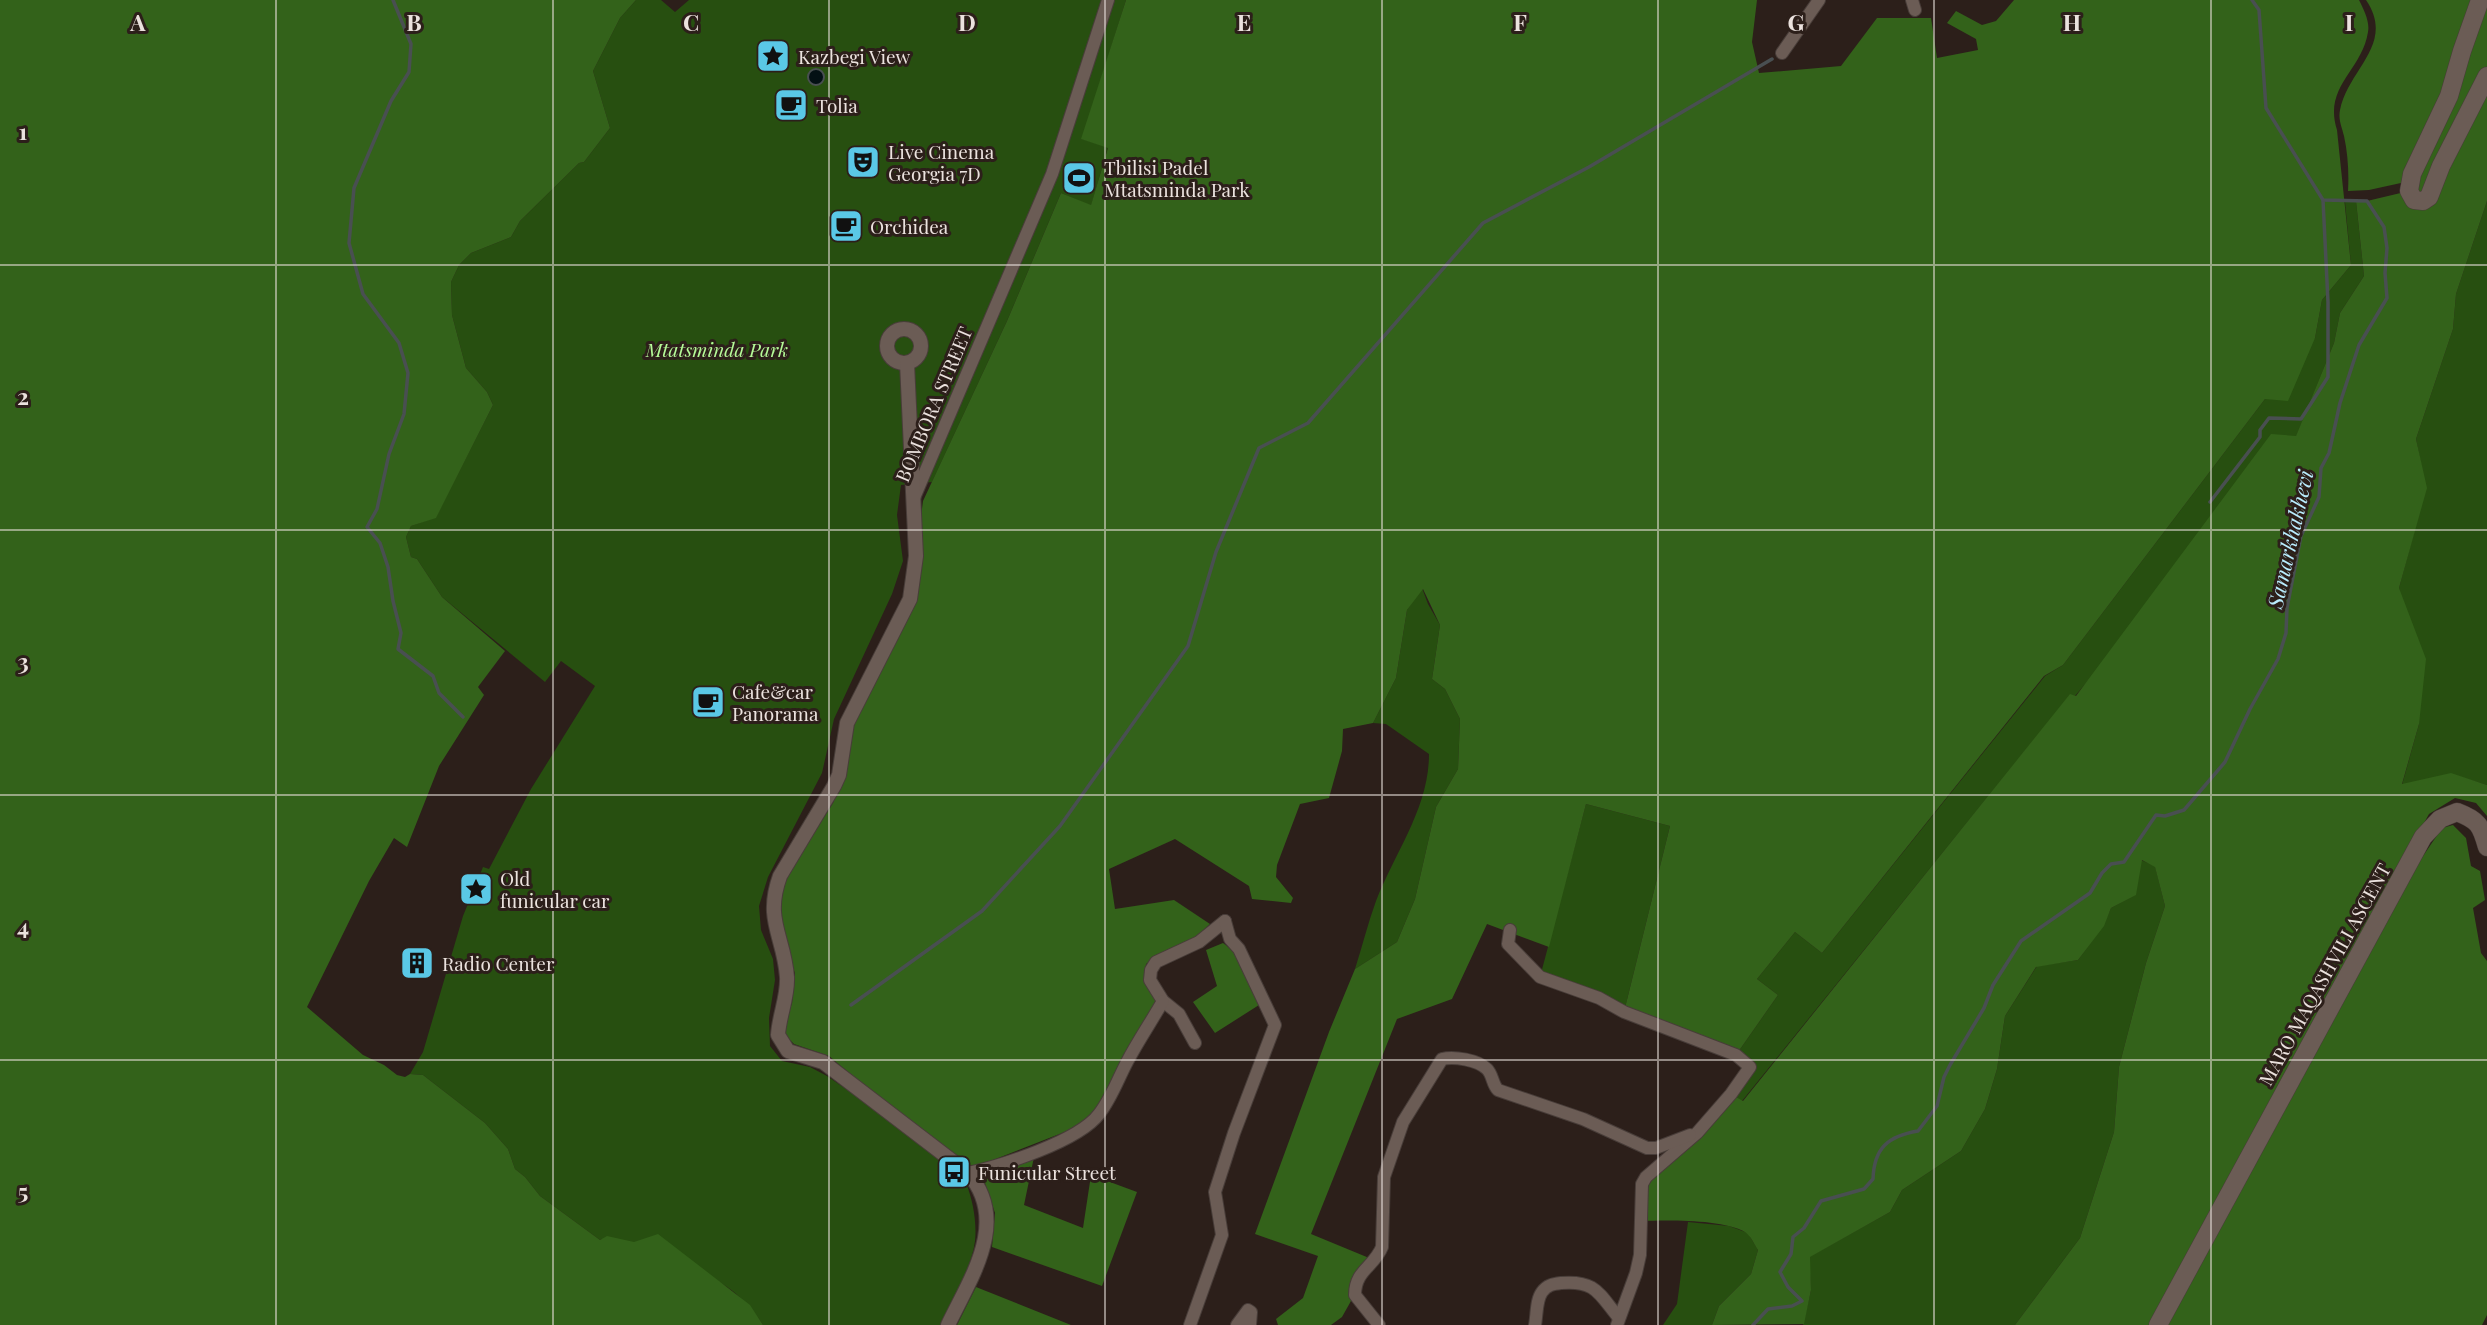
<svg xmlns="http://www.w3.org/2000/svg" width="2487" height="1325" viewBox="0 0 2487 1325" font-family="'Playfair Display',serif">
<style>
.green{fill:#274f10}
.forest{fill:#33621a}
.water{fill:#031014;stroke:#494f51;stroke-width:2}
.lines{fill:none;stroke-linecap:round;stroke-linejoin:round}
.stream{stroke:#494f51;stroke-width:3.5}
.minor-casing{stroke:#483d39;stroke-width:14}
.tertiary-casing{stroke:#483d39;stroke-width:16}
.secondary-casing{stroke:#483d39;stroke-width:19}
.minor{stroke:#6b5c55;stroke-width:12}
.tertiary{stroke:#6b5c55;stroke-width:14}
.secondary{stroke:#6b5c55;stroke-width:18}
.grid{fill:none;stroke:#ebe2de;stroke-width:2;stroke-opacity:0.55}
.labels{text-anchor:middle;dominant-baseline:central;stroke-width:6;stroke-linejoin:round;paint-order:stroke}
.poi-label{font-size:19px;fill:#ebe2de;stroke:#2c1f1a;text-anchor:start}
.park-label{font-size:19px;font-style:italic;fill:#b5fa98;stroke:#2c1f1a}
.street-label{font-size:19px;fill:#ebe2de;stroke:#2c1f1a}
.water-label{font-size:21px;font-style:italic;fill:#b9edfe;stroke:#2c1f1a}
.grid-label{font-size:23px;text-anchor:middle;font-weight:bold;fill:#ebe2de;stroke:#2c1f1a;stroke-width:6;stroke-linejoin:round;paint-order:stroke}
</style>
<rect width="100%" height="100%" fill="#2c1f1a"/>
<g class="green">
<path d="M 636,0 L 661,0 L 675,12 L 689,0 L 1126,0 L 1082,139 L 1108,147 L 1091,206 L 1061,193 L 1007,321 L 932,482 L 901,485 L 897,515 L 903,561 L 892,594 L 834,719 L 822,773 L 768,877 L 759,906 L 761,930 L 773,959 L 775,980 L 769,1018 L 770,1046 L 782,1061 L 810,1067 L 827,1076 C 854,1095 955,1159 966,1183 C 973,1200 977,1223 975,1241 C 972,1267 952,1300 941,1325 L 763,1325 C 752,1308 739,1294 721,1283 C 701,1271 620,1230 600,1240 L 540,1196 L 525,1177 L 515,1169 L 508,1149 L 485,1123 L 423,1075 L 410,1074 L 423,1052 L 463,916 L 483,867 L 489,869 L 531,789 L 595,686 L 561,661 L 545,682 L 442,597 L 417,559 L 411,557 L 406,537 L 411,526 L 436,517 L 493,405 L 487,392 L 466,368 L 452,315 L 451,282 L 459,265 L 471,253 L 511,237 L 520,221 L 579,163 L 584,162 L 610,128 L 593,71 L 620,18 Z"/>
<path d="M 2356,201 L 2364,276 L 2340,313 L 2334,343 L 2296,437 L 2075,696 L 2070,695 L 1742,1101 L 1731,1094 L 1750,1067 L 1736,1055 L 1778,995 L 1757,979 L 1795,932 L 1822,953 L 2045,676 L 2063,665 L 2265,399 L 2315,338 L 2322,300 L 2351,265 L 2345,202 Z"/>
<path d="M 2487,201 L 2487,785 L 2451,774 L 2402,785 L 2419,724 L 2399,588 L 2426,488 L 2416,439 L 2453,329 L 2456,294 Z"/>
<path d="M 1422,588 L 1428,604 L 1440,625 L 1432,679 L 1445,689 L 1460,719 L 1458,769 L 1436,807 L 1415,899 L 1397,942 L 1355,969 C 1362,947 1368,923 1376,901 C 1395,852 1429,808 1429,754 L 1386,724 L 1373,723 L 1396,678 L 1407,610 Z"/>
<path d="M 1586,804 L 1670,826 L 1624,1012 L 1540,977 Z"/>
<path d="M 2141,860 L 2155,866 L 2165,906 L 2146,963 L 2119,1067 L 2114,1132 L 2080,1238 L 2015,1325 L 1803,1325 L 1811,1290 L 1809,1257 L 1890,1212 L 1902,1190 L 1961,1151 L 1985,1109 L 1997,1069 L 2005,1016 L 2037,966 L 2078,960 L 2103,926 L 2111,908 L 2135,895 Z"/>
<path d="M 1688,1222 L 1729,1226 L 1748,1233 L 1758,1250 L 1751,1274 L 1719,1306 L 1712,1325 L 1663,1325 L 1677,1304 Z"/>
</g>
<g class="forest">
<path d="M 0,0 L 636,0 L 620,18 L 593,71 L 610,128 L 584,162 L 579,163 L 520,221 L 511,237 L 471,253 L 459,265 L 451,282 L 452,315 L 466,368 L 487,392 L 493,405 L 436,518 L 411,526 L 406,537 L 411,557 L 417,559 L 442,597 L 505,651 L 478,687 L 484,695 L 439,766 L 407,847 L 394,838 L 369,881 L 307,1007 L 363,1055 L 384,1065 L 397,1075 L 405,1077 L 410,1074 L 423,1075 L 485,1123 L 508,1149 L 515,1169 L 525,1177 L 540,1196 L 600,1240 L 607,1236 L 634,1242 L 658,1234 L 741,1298 L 750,1305 L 763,1325 L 0,1325 Z"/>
<path d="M 1126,0 L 1757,0 L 1752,42 L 1759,73 L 1841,66 L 1877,18 L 1931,18 L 1937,58 L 1978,50 L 1976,39 L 1947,23 L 1956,11 L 1982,25 L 1996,21 L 2014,0 L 2359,0 C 2364,10 2370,22 2368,32 C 2362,71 2323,86 2337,130 L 2351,265 L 2322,300 L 2315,338 L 2288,401 L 2265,399 L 2063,665 L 2044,676 L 1822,953 L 1795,932 L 1757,979 L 1778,995 L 1736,1055 L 1624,1012 L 1670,826 L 1586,804 L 1549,947 L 1487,924 L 1452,999 L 1397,1019 L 1311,1234 L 1374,1260 L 1342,1317 L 1331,1325 L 1278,1325 L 1276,1319 L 1303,1298 L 1318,1256 L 1255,1234 L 1329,1032 L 1355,969 L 1397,942 L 1415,899 L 1436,807 L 1458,769 L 1460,719 L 1445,689 L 1432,679 L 1440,625 L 1423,589 L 1407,610 L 1396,678 L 1373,723 L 1343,729 L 1342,751 L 1329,798 L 1300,804 L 1277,865 L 1276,877 L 1293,898 L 1291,903 L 1252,899 L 1249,886 L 1175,839 L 1109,869 L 1115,909 L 1174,900 L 1210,924 L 1194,939 L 1161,953 L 1146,964 L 1145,979 L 1158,1001 L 1094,1114 L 1080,1126 L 970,1169 L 890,1107 L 829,1056 L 794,1044 L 786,1036 L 785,1024 L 792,1003 L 795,973 L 784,944 L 778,904 L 782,884 L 833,803 L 842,781 L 851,726 L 899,632 L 920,524 L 923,501 L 1007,321 L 1061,193 L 1091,205 L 1108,148 L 1081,139 Z"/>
<path d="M 2366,0 L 2487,0 L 2487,201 L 2456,294 L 2453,329 L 2416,439 L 2427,488 L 2399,588 L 2426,659 L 2419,724 L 2402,784 L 2451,773 L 2487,785 L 2487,816 L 2476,803 L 2455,798 L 2429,814 L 2185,1257 L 2151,1325 L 2015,1325 L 2080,1238 L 2114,1132 L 2119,1067 L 2146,963 L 2165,906 L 2155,867 L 2142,860 L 2136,895 L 2111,908 L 2104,926 L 2078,960 L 2036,967 L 2005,1016 L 1997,1069 L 1985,1109 L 1961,1151 L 1902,1190 L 1890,1212 L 1810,1257 L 1811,1290 L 1804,1324 L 1712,1325 L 1719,1306 L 1751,1274 L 1758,1250 C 1754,1244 1751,1236 1745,1232 C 1723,1219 1667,1220 1641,1221 L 1642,1184 L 1731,1094 L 1743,1101 L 2070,694 L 2076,696 L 2271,434 L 2296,436 L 2334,343 L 2340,313 L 2364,276 L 2356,201 L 2367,201 L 2409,191 L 2410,181 L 2369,190 L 2348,191 C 2349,174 2348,154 2344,136 C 2342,127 2338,120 2340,110 C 2348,69 2396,44 2366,0 Z"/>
<path d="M 2453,825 L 2466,838 L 2471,866 L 2480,871 L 2485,900 L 2473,908 L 2481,953 L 2487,961 L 2487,1315 L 2482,1325 L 2165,1325 L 2400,890 L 2442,828 Z"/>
<path d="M 1223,943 L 1236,953 L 1259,1005 L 1215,1033 L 1193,1002 L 1217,986 L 1206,950 Z"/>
<path d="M 1034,1157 L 1024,1205 L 1083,1228 L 1091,1175 L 1137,1192 L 1102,1286 L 992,1247 L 995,1213 L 982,1174 Z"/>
<path d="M 976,1287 L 1071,1325 L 957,1325 Z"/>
</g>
<circle class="water" cx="816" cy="77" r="8"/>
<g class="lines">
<g class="stream">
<path d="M 393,0 L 411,44 L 409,72 L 391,101 L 354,188 L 349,243 L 363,294 L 399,343 L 408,373 L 404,414 L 389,454 L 377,509 L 367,527 L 380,543 L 388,567 L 393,601 L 401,633 L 398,649 L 433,676 L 439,693 L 463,717"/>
<path d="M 2210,502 L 2260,437 L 2260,430 L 2269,418 L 2301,419 L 2328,377 L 2328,302 L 2323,200"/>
<path d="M 851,1005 L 982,911 L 1060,826 L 1188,646 L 1216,552 L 1259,448 L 1308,423 L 1483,223 L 1589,167 L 1772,59"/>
<path d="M 1753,1325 L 1768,1309 L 1792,1306 L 1802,1301 L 1788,1287 L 1780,1272 L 1791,1254 L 1793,1237 L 1804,1228 L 1821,1201 L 1864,1189 L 1873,1179 C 1874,1148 1888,1136 1918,1131 L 1937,1106 L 1944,1077 L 1950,1065 L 1984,1008 L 1993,985 L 2021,941 L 2090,893 L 2102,873 L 2111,864 L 2124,862 L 2156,815 L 2165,816 L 2184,810 L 2225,762 L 2250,709 L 2278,659 L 2286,633 L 2287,608 L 2301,536 L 2319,497 L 2321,468 L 2329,453 L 2340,403 L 2359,345 L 2387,298 L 2385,273 L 2387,248 L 2384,227 L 2367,201 L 2323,200 L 2266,108 L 2259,10 L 2252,0"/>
</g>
<defs>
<g id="minor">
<path d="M 1912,0 L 1915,10"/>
<path d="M 1782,53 L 1819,0"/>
<path d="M 914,498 L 1052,174 L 1108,0"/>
<path d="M 1510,930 L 1508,944 L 1540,977 L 1599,998 L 1624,1012 L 1736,1055 L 1750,1067 L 1731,1094 L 1697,1133 L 1646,1177 L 1642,1184 L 1640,1255 L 1636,1273 L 1617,1325"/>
<path d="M 1195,1043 L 1179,1014 L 1163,1001 L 1150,980 L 1151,970 L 1156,962 L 1199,942 L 1225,921"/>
<path d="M 968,1173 C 1001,1166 1079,1141 1099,1114 C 1111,1099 1118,1079 1127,1062 C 1138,1041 1151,1022 1163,1001"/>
<path d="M 1190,1325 L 1222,1235 L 1215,1192 L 1234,1133 L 1275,1025 L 1239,949 L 1230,939 L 1225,921"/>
<path d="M 1237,1325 L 1248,1310 L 1251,1312 L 1250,1325"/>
<path d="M 1379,1325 L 1355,1295 C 1355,1270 1374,1267 1382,1247 L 1384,1177 L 1403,1122 L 1442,1059 C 1454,1056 1478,1060 1487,1069 C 1493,1075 1492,1084 1498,1090 L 1583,1119 L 1647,1148 L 1656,1148 L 1690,1135"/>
<path d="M 1535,1325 C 1537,1315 1536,1300 1542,1292 C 1547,1285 1553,1284 1561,1283 C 1596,1280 1599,1294 1619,1318"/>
</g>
<g id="tertiary">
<circle cx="904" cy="346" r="17"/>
<path d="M 907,363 L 916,556 L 910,599 L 847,723 L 839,775 L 834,786 L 780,876 C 764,920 784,936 787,977 C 788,997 779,1016 778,1035 L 788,1051 L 823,1062 L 968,1173 C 1010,1221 971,1277 948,1325"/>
</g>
<g id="secondary">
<path d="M 2480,0 L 2462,51 L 2449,96 L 2412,174 L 2409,191 L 2414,200 L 2423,201 L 2429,197 L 2441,166 L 2487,76"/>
<path d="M 2158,1325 L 2423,837 L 2440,819 L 2457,812 C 2478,820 2481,825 2487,847"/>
</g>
</defs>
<use href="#minor" class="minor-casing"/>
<use href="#tertiary" class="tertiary-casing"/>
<use href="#secondary" class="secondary-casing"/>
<use href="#minor" class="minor"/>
<use href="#tertiary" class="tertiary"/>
<use href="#secondary" class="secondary"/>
</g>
<path class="grid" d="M 276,0 L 276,1325M 553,0 L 553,1325M 829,0 L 829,1325M 1105,0 L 1105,1325M 1382,0 L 1382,1325M 1658,0 L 1658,1325M 1934,0 L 1934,1325M 2211,0 L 2211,1325M 0,265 L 2487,265M 0,530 L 2487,530M 0,795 L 2487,795M 0,1060 L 2487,1060"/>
<defs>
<symbol id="sight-square" viewBox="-11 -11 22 22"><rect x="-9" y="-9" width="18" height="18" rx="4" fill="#5ac8e6" stroke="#2c1f1a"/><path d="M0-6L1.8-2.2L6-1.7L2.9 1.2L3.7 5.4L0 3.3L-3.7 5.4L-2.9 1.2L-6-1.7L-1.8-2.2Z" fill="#111"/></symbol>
<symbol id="cafe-square" viewBox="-11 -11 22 22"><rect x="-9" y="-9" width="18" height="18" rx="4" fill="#5ac8e6" stroke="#2c1f1a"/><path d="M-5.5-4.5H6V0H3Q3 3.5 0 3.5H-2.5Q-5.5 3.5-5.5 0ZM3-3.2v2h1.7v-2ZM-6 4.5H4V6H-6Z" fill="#111"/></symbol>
<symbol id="theatre-square" viewBox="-11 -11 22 22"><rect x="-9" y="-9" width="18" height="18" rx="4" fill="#5ac8e6" stroke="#2c1f1a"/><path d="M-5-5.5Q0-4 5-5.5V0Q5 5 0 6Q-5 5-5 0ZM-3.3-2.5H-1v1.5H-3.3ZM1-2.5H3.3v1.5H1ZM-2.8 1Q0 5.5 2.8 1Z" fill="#111"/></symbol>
<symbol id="stadium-square" viewBox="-11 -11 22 22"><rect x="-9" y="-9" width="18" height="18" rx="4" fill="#5ac8e6" stroke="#2c1f1a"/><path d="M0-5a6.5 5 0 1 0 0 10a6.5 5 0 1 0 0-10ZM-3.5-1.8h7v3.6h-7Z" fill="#111"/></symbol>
<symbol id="building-square" viewBox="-11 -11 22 22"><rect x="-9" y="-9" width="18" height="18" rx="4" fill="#5ac8e6" stroke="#2c1f1a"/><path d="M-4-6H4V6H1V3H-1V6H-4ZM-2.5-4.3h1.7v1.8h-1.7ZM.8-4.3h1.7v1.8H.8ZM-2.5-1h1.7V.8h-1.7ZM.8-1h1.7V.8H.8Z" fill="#111"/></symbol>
<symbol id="bus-square" viewBox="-11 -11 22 22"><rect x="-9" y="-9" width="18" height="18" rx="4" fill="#5ac8e6" stroke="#2c1f1a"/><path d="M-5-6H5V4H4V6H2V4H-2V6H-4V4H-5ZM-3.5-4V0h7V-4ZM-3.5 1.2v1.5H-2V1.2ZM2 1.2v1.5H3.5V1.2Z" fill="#111"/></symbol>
</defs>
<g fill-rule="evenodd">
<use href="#sight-square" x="754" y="37" width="38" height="38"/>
<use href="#cafe-square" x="772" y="86" width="38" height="38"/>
<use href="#theatre-square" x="844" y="143" width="38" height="38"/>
<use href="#stadium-square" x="1060" y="159" width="38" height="38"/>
<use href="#cafe-square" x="827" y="207" width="38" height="38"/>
<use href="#cafe-square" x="689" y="683" width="38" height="38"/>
<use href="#sight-square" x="457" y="870" width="38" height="38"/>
<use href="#building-square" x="398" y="944" width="38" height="38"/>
<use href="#bus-square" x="935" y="1153" width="38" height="38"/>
</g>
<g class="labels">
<g class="poi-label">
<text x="798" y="56">Kazbegi View</text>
<text x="816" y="105">Tolia</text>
<text x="888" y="151">Live Cinema<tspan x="888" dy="22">Georgia 7D</tspan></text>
<text x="1104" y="167">Tbilisi Padel<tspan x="1104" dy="22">Mtatsminda Park</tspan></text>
<text x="870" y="226">Orchidea</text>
<text x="732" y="691">Cafe&amp;car<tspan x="732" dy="22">Panorama</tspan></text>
<text x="500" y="878">Old<tspan x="500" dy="22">funicular car</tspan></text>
<text x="442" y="963">Radio Center</text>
<text x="978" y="1172">Funicular Street</text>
</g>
<g class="park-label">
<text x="717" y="349">Mtatsminda Park</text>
</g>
<g class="street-label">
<text transform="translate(933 404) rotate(-67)">BOMBORA STREET</text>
<text transform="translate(2324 974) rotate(-61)">MARO MAQASHVILI ASCENT</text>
</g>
<g class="water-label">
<text transform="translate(2289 539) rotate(-77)">Samarkhakhevi</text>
</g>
</g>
<g class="grid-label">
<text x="138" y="31">A</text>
<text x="414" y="31">B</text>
<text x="691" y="31">C</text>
<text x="967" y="31">D</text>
<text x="1244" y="31">E</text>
<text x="1520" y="31">F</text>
<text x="1796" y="31">G</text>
<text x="2072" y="31">H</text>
<text x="2349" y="31">I</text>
<text x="23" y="140">1</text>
<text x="23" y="405">2</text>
<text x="23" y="670">3</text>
<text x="23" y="935">4</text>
<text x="23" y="1200">5</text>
</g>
</svg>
